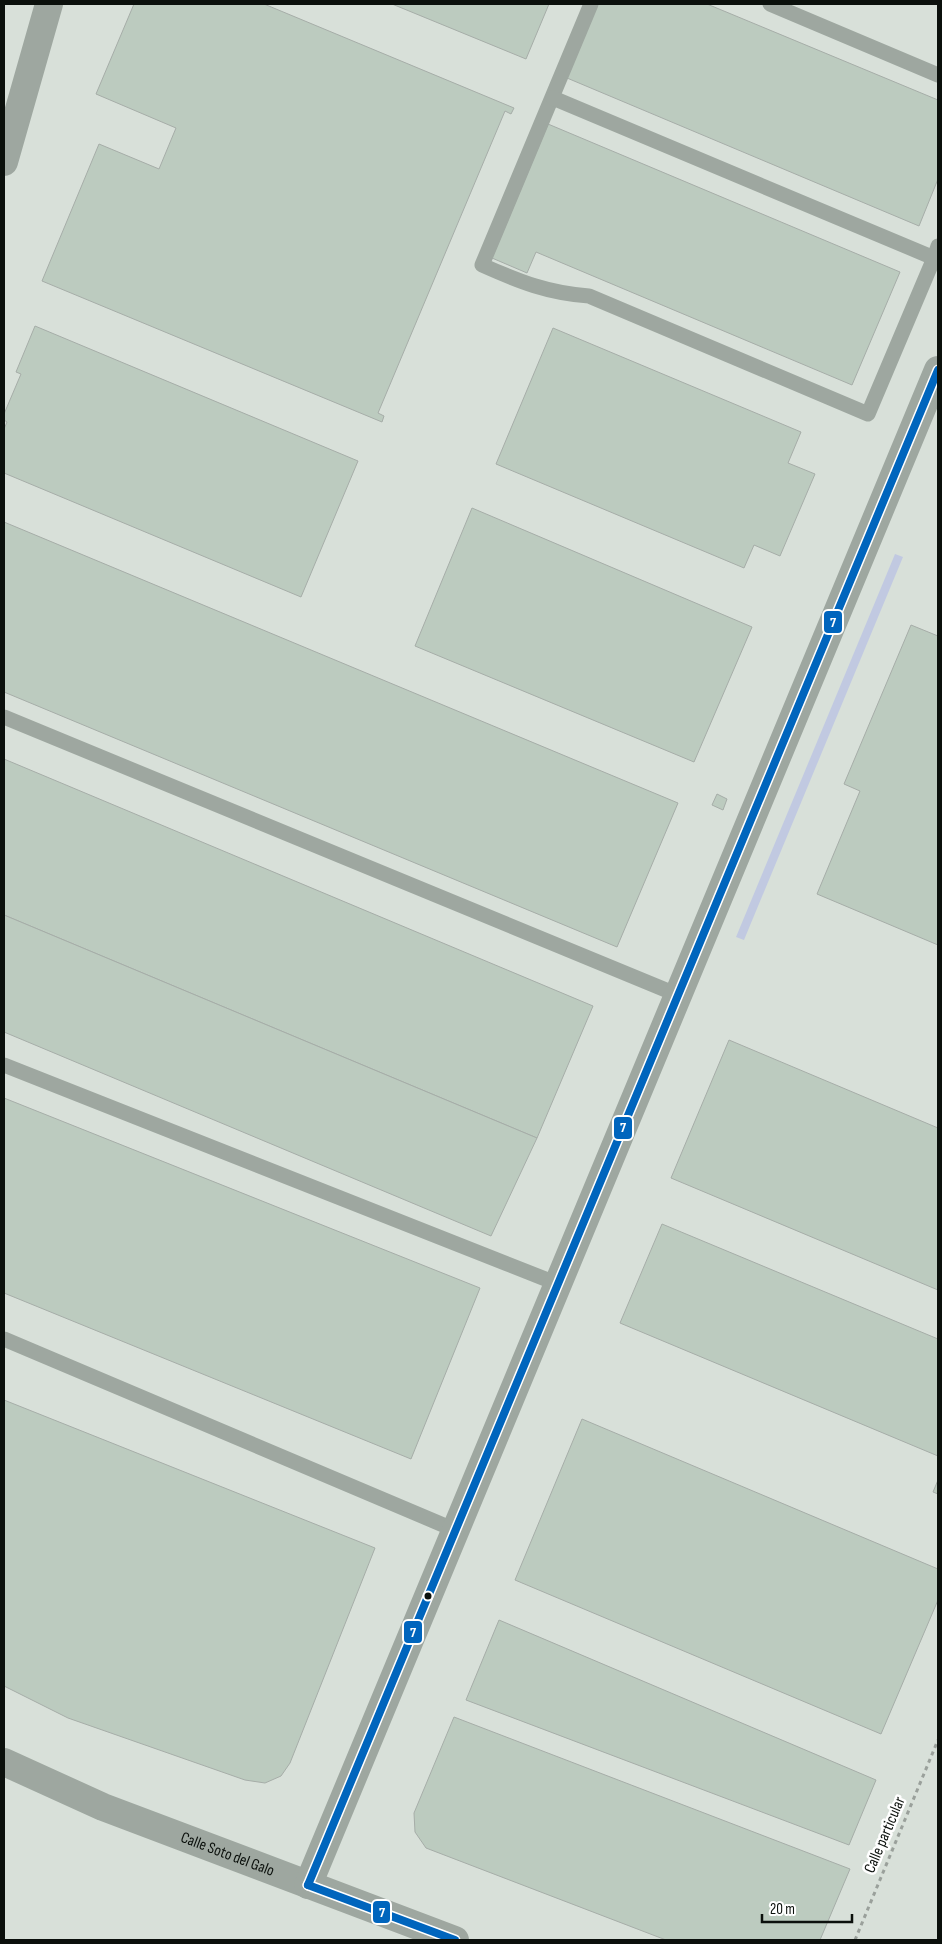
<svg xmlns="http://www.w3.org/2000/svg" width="942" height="1944" viewBox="0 0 942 1944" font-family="'Sofia Sans Condensed',sans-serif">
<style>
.green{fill:#c1c9e1}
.building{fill:#bccbbf;stroke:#a6ada8}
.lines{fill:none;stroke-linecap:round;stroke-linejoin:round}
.path{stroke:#9aa09b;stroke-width:3;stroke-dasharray:4 4;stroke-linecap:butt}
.service{stroke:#9ea7a0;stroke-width:15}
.minor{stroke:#9ea7a0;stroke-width:28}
.bus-1-casing{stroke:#fff;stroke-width:11}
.bus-1{stroke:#0065bd;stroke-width:8}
.bus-dot{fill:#0b100c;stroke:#fff;stroke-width:2}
.labels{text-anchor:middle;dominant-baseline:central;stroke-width:5;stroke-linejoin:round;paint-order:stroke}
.street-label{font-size:16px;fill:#0b100c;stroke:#fff}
.line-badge{stroke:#fff;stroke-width:2}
.badge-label{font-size:14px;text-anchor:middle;font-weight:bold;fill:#fff}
</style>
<rect width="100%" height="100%" fill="#d8e0d9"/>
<path class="green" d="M 895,554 L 903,557 L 744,940 L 736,937 Z"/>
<g class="building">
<path d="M 134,4 L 264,4 L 514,108 L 511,114 L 505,111 L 378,413 L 384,416 L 382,422 L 42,281 L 99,144 L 159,169 L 176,128 L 96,94 Z"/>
<path d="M 392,4 L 549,4 L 526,59 Z"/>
<path d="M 598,4 L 707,4 L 938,100 L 938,179 L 919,226 L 567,78 Z"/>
<path d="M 548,124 L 900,272 L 852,385 L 536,252 L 527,273 L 492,258 Z"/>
<path d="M 35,326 L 358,461 L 301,597 L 4,473 L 4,429 L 7,422 L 4,420 L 4,414 L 21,374 L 16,372 Z"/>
<path d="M 553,328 L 801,432 L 788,463 L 815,474 L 780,556 L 754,545 L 744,568 L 496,464 Z"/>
<path d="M 472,508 L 752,627 L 694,762 L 415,646 Z"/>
<path d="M 4,522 L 678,803 L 617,947 L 4,692 Z"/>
<path d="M 911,625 L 938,636 L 938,945 L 817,894 L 860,791 L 844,784 Z"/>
<path d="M 4,759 L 593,1006 L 537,1138 L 4,915 Z"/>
<path d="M 717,794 L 727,799 L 723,810 L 712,805 Z"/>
<path d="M 4,915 L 537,1138 L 491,1236 L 4,1032 Z"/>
<path d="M 729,1040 L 938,1128 L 938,1290 L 671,1178 Z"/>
<path d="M 4,1098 L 480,1288 L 411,1459 L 4,1293 Z"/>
<path d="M 662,1224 L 938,1339 L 938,1456 L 620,1323 Z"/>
<path d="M 4,1400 L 375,1548 L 290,1763 L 281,1776 L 265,1783 L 245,1780 L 68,1718 L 4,1686 Z"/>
<path d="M 582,1419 L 938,1569 L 938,1600 L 881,1734 L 515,1580 Z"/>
<path d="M 938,1480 L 938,1494 L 933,1492 Z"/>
<path d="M 499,1620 L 876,1780 L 849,1845 L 466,1700 Z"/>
<path d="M 454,1717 L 850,1869 L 820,1940 L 666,1940 L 426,1848 L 415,1832 L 414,1813 Z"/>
</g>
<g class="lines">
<path class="path" d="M 855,1940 L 938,1740"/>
<g class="service">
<path d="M 591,4 L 482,265 C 520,282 548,293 589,296 L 868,414 L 934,258"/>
<path d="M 770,4 L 938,75"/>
<path d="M 553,98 L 934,258 L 938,246"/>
<path d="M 4,717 L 678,995"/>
<path d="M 4,1065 L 558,1284"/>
<path d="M 4,1339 L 455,1530"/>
</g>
<g class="minor">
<path d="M 4,162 L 49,4"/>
<path id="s1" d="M 4,1762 L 103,1807 L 455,1940"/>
<path d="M 308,1885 L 938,370"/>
</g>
<defs>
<g id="bus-1">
<path d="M 308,1885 L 938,370"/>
<path d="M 308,1885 L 455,1940"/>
</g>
</defs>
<use href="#bus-1" class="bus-1-casing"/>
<use href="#bus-1" class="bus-1"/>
</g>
<circle class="bus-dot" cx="428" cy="1596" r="4.5"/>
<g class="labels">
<g class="street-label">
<text transform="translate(885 1835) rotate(-67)">Calle particular</text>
<text stroke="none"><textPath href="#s1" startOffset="242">Calle Soto del Galo</textPath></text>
</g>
</g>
<g class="line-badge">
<rect x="823" y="610" width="20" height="24" rx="5" fill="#0065bd"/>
<rect x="613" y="1116" width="20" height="24" rx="5" fill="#0065bd"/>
<rect x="403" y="1620" width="20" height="24" rx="5" fill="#0065bd"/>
<rect x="372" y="1900" width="19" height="24" rx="5" fill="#0065bd"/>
</g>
<g class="badge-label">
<text x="833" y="627">7</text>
<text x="623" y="1132">7</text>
<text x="413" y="1637">7</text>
<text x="382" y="1917">7</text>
</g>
<rect width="942" height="1944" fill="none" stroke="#0b100c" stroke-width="10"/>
<path d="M762 1914v8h90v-8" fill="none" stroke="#0b100c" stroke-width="2.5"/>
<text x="770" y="1914" font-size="15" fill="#0b100c" stroke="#ffffff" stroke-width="4" paint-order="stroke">20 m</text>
</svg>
